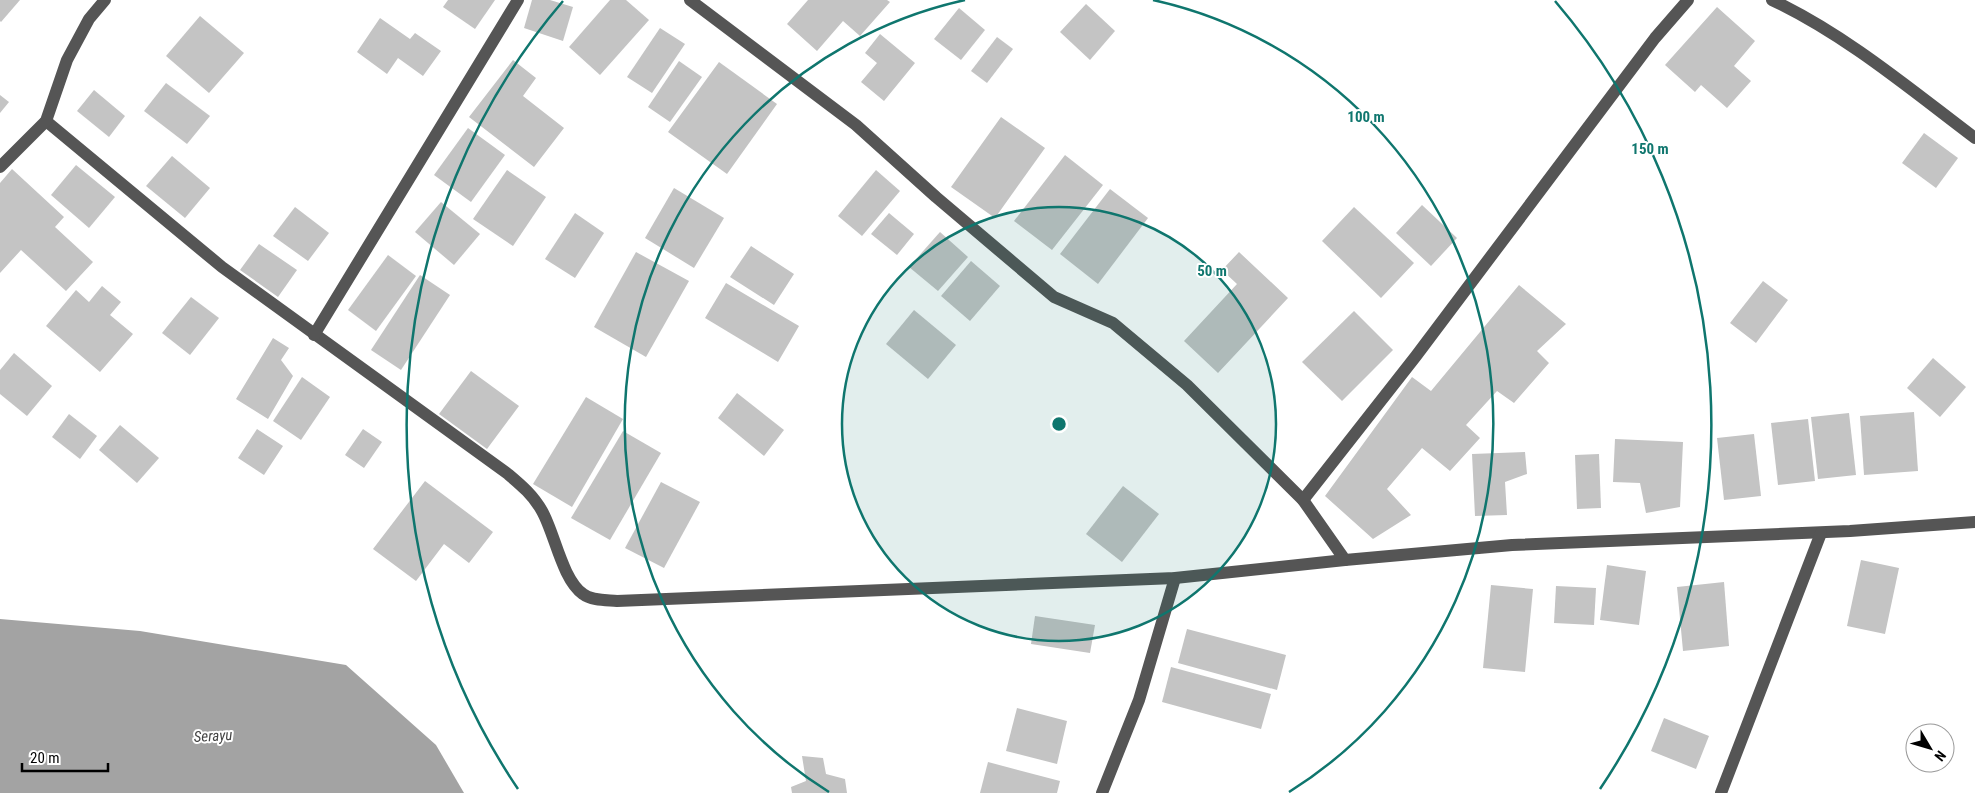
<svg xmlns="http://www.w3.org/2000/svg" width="1975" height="793" viewBox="0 0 1975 793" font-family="'Roboto Condensed',sans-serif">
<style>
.water{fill:#a3a3a3}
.building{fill:#c4c4c4}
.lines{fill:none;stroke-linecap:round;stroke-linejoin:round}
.minor{stroke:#555;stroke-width:12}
.ring{fill:none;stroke:#0f766e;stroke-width:2.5}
.labels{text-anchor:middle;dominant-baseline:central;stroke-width:4;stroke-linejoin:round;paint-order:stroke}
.water-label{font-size:15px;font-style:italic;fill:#444;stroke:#fff}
.centre{fill:#0f766e;stroke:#fff;stroke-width:2.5}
.ring-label{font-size:15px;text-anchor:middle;font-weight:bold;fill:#0f766e;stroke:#fff;stroke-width:4;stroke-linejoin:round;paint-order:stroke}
</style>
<rect width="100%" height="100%" fill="#fff"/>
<path class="water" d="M 0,619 L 140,631 L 346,665 L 436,745 L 464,793 L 0,793 Z"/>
<g class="building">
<path d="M 0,0 L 20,0 L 1,22 L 0,21 Z"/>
<path d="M 448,0 L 495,0 L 475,29 L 443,7 Z"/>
<path d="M 532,0 L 550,0 L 573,7 L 563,41 L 524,28 Z"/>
<path d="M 610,0 L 626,0 L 649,20 L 600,75 L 569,47 Z"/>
<path d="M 808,0 L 887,0 L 890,2 L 860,36 L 843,21 L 817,51 L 787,24 Z"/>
<path d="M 1086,4 L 1115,31 L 1090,60 L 1060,32 Z"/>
<path d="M 1717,7 L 1755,41 L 1734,66 L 1751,81 L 1727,108 L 1701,85 L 1695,92 L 1665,65 Z"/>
<path d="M 959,8 L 985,30 L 961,60 L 934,39 Z"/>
<path d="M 200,16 L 244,53 L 209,93 L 166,56 Z"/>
<path d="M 380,18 L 410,39 L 415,33 L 441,51 L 423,76 L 398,58 L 387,74 L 357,52 Z"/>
<path d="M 660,28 L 685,44 L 652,93 L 627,77 Z"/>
<path d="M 880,34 L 915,63 L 884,101 L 861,82 L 877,63 L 865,53 Z"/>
<path d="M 997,37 L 1013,49 L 987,83 L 971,71 Z"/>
<path d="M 513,60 L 536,78 L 523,96 L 564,128 L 534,167 L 469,117 Z"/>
<path d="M 679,61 L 702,77 L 670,122 L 648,107 Z"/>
<path d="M 719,62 L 777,104 L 727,174 L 668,132 Z"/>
<path d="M 166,83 L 210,116 L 187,144 L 144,111 Z"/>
<path d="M 94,90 L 125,116 L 109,137 L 77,111 Z"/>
<path d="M 0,95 L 9,102 L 0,113 Z"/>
<path d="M 1001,117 L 1045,148 L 995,218 L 951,187 Z"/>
<path d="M 468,128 L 505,155 L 471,202 L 434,175 Z"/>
<path d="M 1924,133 L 1958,158 L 1936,188 L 1902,163 Z"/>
<path d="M 1065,155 L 1103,185 L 1052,250 L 1014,221 Z"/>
<path d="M 172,156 L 210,188 L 185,218 L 146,186 Z"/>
<path d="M 76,165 L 115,197 L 89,228 L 51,195 Z"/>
<path d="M 12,169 L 64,217 L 55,227 L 93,262 L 66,291 L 21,250 L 0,273 L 0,183 Z"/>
<path d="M 507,170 L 546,197 L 513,246 L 473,219 Z"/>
<path d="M 876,170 L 900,191 L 862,236 L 838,216 Z"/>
<path d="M 674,188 L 724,218 L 694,268 L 645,238 Z"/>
<path d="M 1110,189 L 1148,218 L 1098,284 L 1060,254 Z"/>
<path d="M 441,202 L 480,234 L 454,265 L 415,232 Z"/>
<path d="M 1422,205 L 1457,238 L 1431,266 L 1396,233 Z"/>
<path d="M 295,207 L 329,233 L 308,261 L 273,236 Z"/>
<path d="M 1354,207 L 1414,263 L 1381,298 L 1322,241 Z"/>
<path d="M 575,213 L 604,233 L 575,278 L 545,259 Z"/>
<path d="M 889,213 L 914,234 L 897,255 L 871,234 Z"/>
<path d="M 940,232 L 968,257 L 938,291 L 909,267 Z"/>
<path d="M 259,244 L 297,270 L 278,297 L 240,270 Z"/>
<path d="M 751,246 L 794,274 L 774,305 L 730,277 Z"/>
<path d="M 636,252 L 689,281 L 646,357 L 594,327 Z"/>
<path d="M 1239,252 L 1288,298 L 1218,373 L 1184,341 L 1237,284 L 1222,270 Z"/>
<path d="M 388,255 L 416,276 L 376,331 L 348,310 Z"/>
<path d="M 971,261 L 1000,286 L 970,321 L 941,296 Z"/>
<path d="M 420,275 L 450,295 L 401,370 L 371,350 Z"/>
<path d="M 1763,281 L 1788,300 L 1756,343 L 1730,323 Z"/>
<path d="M 726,283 L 799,326 L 778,362 L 705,318 Z"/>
<path d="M 1519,285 L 1566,324 L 1537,351 L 1549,363 L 1514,403 L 1497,391 L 1466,425 L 1480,438 L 1450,471 L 1422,448 L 1387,489 L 1411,515 L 1373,539 L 1325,496 L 1412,377 L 1431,391 Z"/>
<path d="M 102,286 L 121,302 L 110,315 L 133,334 L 100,372 L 46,326 L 76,290 L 89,302 Z"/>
<path d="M 191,297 L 219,318 L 190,355 L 162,333 Z"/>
<path d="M 914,310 L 956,345 L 928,379 L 886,344 Z"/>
<path d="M 1354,311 L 1393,350 L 1342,401 L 1302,362 Z"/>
<path d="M 273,338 L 289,348 L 281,360 L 293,376 L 268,419 L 236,399 Z"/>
<path d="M 14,353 L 52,386 L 27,416 L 0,394 L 0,370 Z"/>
<path d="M 1933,358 L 1966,387 L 1940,417 L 1907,388 Z"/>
<path d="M 471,371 L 519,406 L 487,449 L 439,414 Z"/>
<path d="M 302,377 L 330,397 L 301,440 L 273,421 Z"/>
<path d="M 737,393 L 784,430 L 764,456 L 718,418 Z"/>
<path d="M 586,397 L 623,419 L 572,507 L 533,484 Z"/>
<path d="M 1914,412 L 1918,471 L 1864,475 L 1860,416 Z"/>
<path d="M 1849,413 L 1856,475 L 1818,479 L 1811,417 Z"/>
<path d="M 69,414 L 97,436 L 80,459 L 52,437 Z"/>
<path d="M 1808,419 L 1815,481 L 1778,485 L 1771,423 Z"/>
<path d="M 120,425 L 159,458 L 137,483 L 99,450 Z"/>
<path d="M 257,429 L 283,446 L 264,475 L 238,458 Z"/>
<path d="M 363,429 L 382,442 L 364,468 L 345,455 Z"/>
<path d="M 623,431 L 661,453 L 610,540 L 571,518 Z"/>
<path d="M 1754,434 L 1761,496 L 1724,500 L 1717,438 Z"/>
<path d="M 1615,439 L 1683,442 L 1680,507 L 1646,513 L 1640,483 L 1613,482 Z"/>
<path d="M 1525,452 L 1527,474 L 1505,482 L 1507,515 L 1475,516 L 1472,454 Z"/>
<path d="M 1599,454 L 1601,508 L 1577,509 L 1575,455 Z"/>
<path d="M 425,481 L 493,532 L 469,563 L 444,544 L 416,581 L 373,549 Z"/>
<path d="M 661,482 L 700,502 L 664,568 L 625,548 Z"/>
<path d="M 1123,486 L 1159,514 L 1122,562 L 1086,534 Z"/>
<path d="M 1861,560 L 1899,568 L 1885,634 L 1847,626 Z"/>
<path d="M 1607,565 L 1646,571 L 1639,625 L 1600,620 Z"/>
<path d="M 1724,582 L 1729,646 L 1683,651 L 1677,587 Z"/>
<path d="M 1491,585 L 1533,589 L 1525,672 L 1483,668 Z"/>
<path d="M 1556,586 L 1596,588 L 1594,625 L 1554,623 Z"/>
<path d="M 1035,616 L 1095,625 L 1090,653 L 1031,644 Z"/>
<path d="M 1187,629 L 1286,655 L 1277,690 L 1178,663 Z"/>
<path d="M 1171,667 L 1271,694 L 1261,729 L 1162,702 Z"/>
<path d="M 1017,708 L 1067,721 L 1057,764 L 1006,751 Z"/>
<path d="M 1664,718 L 1709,736 L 1696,769 L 1651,751 Z"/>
<path d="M 802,756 L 823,758 L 826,774 L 845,779 L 847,793 L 792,793 L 791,787 L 806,781 Z"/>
<path d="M 988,762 L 1060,781 L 1057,793 L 980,793 Z"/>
</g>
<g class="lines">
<g class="minor">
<path d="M 690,0 L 856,125 L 936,197 L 1054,297 L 1113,323 L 1187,385 L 1303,500 L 1345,560 L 1512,545 L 1850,531 L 1975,522"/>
<path d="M 1772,0 C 1846,35 1910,89 1975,138"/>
<path d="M 46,121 L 222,267 L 508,474 C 521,485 533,495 542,511 C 555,534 562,579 583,594 C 592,601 607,600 617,601 L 1175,578 L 1345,560"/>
<path d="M 0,167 L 46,121 L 67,60 L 89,19 L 105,0"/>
<path d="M 314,335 L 518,0"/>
<path d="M 1303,500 L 1416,356 L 1655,38 L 1688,0"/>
<path d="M 1102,793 L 1139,700 L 1175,578"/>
<path d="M 1721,793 L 1821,533"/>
</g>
</g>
<circle cx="1059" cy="424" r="217" fill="#0f766e" fill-opacity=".12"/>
<g class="ring">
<circle cx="1059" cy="424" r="217"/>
<path d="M829 792A434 434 0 0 1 965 0M1153 0A434 434 0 0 1 1289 792"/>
<path d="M518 789A652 652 0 0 1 563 1M1555 1A652 652 0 0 1 1600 789"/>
</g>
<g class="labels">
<g class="water-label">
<text transform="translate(213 736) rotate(-3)">Serayu</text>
</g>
</g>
<circle cx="1059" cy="424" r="8" class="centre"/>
<g class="ring-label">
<text x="1366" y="122">100 m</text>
<text x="1650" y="154">150 m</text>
<text x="1212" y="276">50 m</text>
</g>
<g transform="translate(1930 748) rotate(128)"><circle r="24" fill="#ffffff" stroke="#999999"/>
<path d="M0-4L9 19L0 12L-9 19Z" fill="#000000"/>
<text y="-8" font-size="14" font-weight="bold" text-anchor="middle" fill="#000000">N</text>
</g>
<path d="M22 763v8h86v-8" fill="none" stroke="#000000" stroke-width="2.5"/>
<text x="30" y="763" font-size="15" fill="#000000" stroke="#ffffff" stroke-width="4" paint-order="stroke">20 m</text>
</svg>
